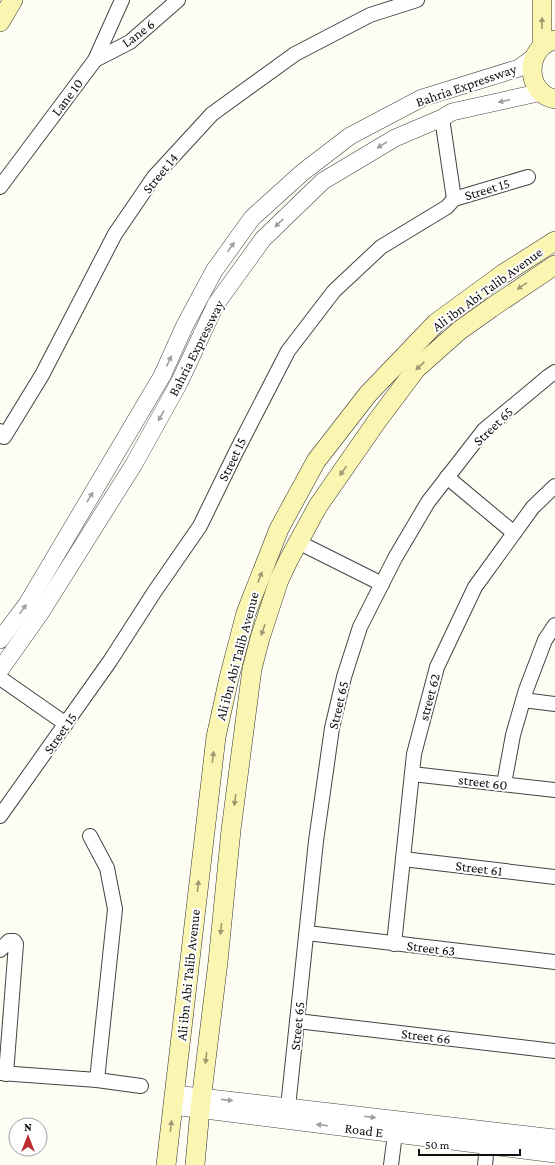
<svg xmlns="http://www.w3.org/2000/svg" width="555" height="1165" viewBox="0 0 555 1165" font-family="'Crimson Pro',serif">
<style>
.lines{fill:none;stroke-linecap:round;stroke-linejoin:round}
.minor-casing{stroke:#434343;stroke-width:16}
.tertiary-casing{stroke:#434343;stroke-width:18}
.secondary-casing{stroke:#323232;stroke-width:20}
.minor{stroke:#fff;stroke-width:14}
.tertiary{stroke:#fff;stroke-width:17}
.secondary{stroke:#fbf5b2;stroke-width:19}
.oneway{fill:#9d9971}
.oneway2{fill:#9f9f9f}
.labels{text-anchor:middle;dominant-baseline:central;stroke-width:4;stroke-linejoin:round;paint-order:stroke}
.street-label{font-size:14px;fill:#101010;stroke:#fff}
</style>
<rect width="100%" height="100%" fill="#fefdf4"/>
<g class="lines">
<defs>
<g id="minor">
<path d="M 95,60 L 130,42 L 178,0"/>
<path d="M 442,118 L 454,199"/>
<path d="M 0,187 L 95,60 L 122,0"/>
<path d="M 0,431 L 4,437 L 42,375 L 115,234 L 154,177 L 212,114 L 295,54 L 370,15 L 417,0"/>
<path d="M 447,477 L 514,533"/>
<path d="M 298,542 L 382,584"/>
<path d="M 0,678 L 66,724"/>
<path d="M 523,700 L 555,704"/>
<path d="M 412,774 L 555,790"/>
<path d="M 504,784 L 513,735 L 526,690 L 545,640 L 555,625"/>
<path d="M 0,816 L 110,661 L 155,591 L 200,526 L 236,452 L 288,351 L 334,291 L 381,247 L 447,207 L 454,199 L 528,177"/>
<path d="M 90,836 L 107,868 L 115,909 L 97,1080"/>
<path d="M 403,859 L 555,877"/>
<path d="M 307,933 L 555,962"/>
<path d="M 394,944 L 414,754 L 437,667 L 475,587 L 533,507 L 555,486"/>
<path d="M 0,950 L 9,941 L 14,941 L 16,944 L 6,1074"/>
<path d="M 297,1021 L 555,1051"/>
<path d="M 0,1073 L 97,1080 L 141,1086"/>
<path d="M 288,1107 L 316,841 L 332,728 L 344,677 L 360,627 L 395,558 L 428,502 L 484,430 L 549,376 L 555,372"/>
<path d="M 391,1165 L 395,1134"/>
<path d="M 485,1165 L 487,1145"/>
</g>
<g id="tertiary">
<path d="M 0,640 L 27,604 L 162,376 L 185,325 L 214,271 L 252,218 L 303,172 L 350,136 L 422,98 L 519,68 L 534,57"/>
<path d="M 0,670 L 41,612 L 134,464 L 179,383 L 216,304 L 263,239 L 323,181 L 395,138 L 442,118 L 452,112 L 542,92"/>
<path d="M 175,1094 L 555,1138"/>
<path d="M 173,1106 L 555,1154"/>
</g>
<g id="secondary">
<path d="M 542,0 L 542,46"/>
<path d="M 0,22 L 13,0"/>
<path d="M 555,40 C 524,47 525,94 555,99"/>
<path d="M 166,1165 L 216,737 L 229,678 L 246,613 L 279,529 L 316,461 L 368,394 L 436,323 L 503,274 L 555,241"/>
<path d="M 195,1165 L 200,1109 L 218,962 L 231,830 L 252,669 L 260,638 L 279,580 L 289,559 L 318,506 L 377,421 L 416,369 L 460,330 L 491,308 L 555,265"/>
</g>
</defs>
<use href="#minor" class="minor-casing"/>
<use href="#tertiary" class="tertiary-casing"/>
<use href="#secondary" class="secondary-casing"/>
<use href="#minor" class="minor"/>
<use href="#tertiary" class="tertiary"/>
<use href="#secondary" class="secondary"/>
</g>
<defs><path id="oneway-solid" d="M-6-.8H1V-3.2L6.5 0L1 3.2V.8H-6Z"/></defs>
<g class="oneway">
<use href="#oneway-solid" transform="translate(542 23) rotate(-90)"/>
<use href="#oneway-solid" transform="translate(522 286) rotate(146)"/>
<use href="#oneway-solid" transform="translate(420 366) rotate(137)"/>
<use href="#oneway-solid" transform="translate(343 471) rotate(125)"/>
<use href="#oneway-solid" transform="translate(260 577) rotate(-69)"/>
<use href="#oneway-solid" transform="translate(263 630) rotate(109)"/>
<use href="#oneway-solid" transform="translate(213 757) rotate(-83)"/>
<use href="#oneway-solid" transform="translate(235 800) rotate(98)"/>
<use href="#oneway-solid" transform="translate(198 886) rotate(-84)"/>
<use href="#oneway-solid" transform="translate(221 929) rotate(96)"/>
<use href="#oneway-solid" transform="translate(206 1058) rotate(97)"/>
<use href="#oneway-solid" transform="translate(171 1126) rotate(-83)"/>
</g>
<g class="oneway2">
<use href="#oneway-solid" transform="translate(504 101) rotate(167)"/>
<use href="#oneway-solid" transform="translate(382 145) rotate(148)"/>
<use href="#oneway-solid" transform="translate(279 223) rotate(136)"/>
<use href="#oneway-solid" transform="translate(231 247) rotate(-54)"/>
<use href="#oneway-solid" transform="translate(169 361) rotate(-66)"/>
<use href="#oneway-solid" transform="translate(161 416) rotate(119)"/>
<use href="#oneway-solid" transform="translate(90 497) rotate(-59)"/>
<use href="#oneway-solid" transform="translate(23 609) rotate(-54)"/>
<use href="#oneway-solid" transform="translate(227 1100) rotate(6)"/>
<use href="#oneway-solid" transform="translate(370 1117) rotate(7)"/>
<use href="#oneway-solid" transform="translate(322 1125) rotate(-173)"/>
</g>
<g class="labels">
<g class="street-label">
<text transform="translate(138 33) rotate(-37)">Lane 6</text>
<text transform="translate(466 85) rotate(-19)">Bahria Expressway</text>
<text transform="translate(67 97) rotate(-53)">Lane 10</text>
<text transform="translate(160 173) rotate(-51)">Street 14</text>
<text transform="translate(487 189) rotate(-17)">Street 15</text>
<text transform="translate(487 289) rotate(-36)">Ali ibn Abi Talib Avenue</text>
<text transform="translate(196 348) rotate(-63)">Bahria Expressway</text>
<text transform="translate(493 426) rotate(-44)">Street 65</text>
<text transform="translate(232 459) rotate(-64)">Street 15</text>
<text transform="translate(237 656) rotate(-75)">Ali ibn Abi Talib Avenue</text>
<text transform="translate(429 697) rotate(-75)">street 62</text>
<text transform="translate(338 705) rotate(-77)">Street 65</text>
<text transform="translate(60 733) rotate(-55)">Street 15</text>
<text transform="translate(483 782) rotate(7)">street 60</text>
<text transform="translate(479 868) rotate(7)">Street 61</text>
<text transform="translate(431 948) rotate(7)">Street 63</text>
<text transform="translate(188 975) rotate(-84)">Ali ibn Abi Talib Avenue</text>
<text transform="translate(297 1026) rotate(-84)">Street 65</text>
<text transform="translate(426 1036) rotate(7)">Street 66</text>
<text transform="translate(364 1130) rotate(7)">Road E</text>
</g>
</g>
<g transform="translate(28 1137)"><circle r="19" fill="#ffffff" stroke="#9f9f9f"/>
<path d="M0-3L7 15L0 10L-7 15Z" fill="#bb2d30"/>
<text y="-6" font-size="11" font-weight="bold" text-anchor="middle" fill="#101010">N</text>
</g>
<path d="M419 1149v6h101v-6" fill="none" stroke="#101010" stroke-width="2"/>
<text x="425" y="1149" font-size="12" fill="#101010" stroke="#ffffff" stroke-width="3" paint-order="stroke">50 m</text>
</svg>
